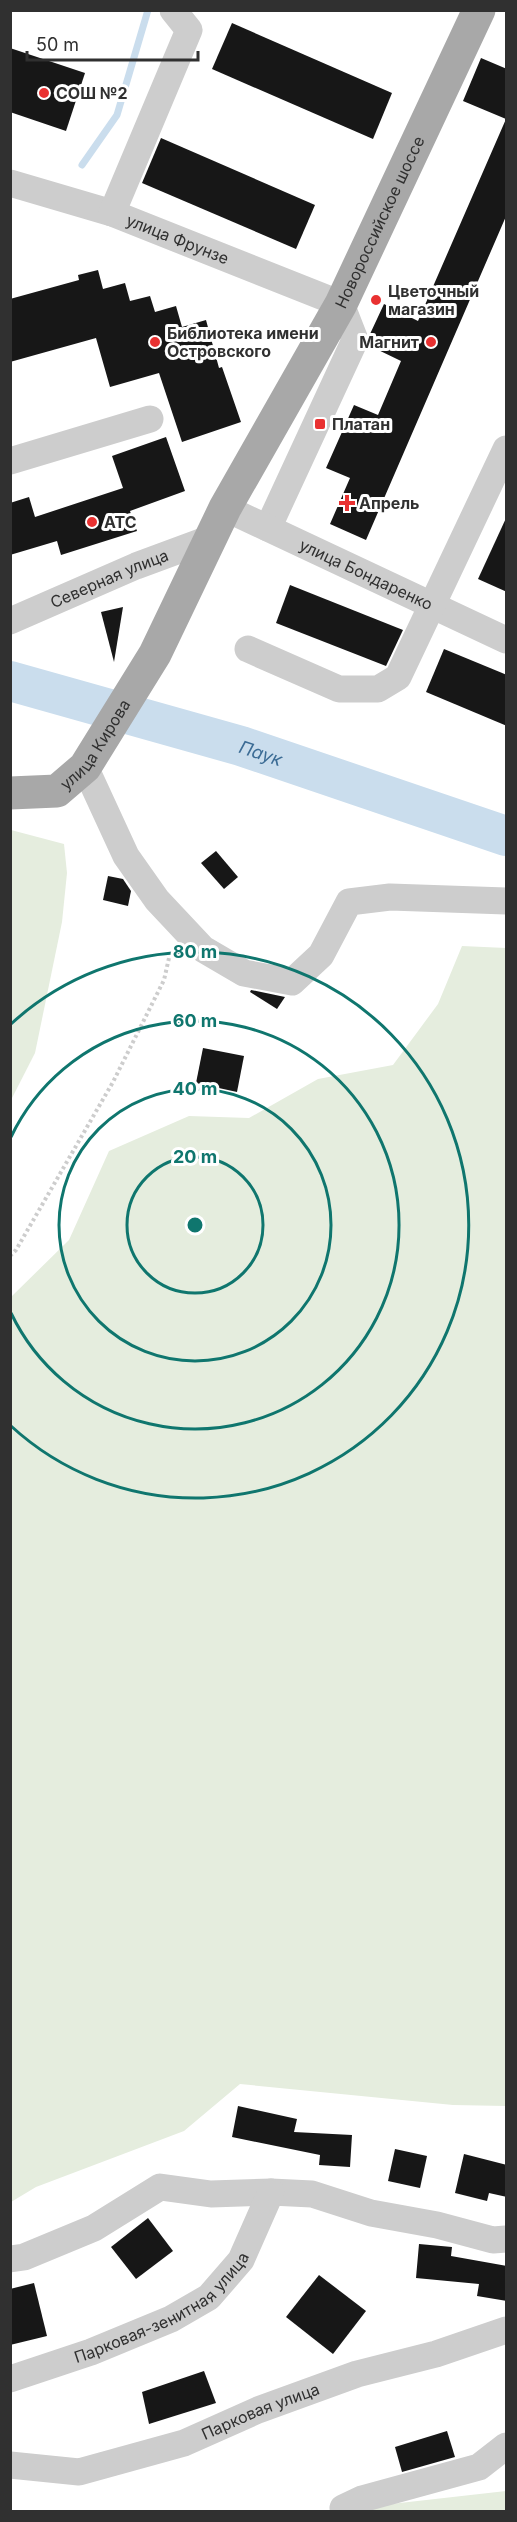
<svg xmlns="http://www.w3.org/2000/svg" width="517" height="2522" viewBox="0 0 517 2522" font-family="Inter,sans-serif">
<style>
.green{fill:#e5edde}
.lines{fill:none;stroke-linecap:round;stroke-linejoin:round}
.stream{stroke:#cadded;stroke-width:7}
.river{stroke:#cadded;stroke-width:40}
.building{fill:#171717}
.path{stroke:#cdcdcd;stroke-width:4;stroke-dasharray:3 3;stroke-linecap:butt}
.minor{stroke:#cdcdcd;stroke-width:27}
.major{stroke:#a8a8a8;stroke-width:33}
.ring{fill:none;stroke:#0f766e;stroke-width:3}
.poi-dot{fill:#e93131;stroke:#fff;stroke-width:2}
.labels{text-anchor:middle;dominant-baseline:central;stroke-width:6;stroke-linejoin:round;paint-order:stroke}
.poi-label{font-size:16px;font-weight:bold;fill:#303030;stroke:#fff;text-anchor:start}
.street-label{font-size:16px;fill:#303030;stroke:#fff}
.water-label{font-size:18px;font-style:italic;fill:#3c6c95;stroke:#fff}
.centre{fill:#0f766e;stroke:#fff;stroke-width:3}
.ring-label{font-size:18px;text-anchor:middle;font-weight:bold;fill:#0f766e;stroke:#fff;stroke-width:6;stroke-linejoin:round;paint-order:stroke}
</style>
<rect width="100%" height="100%" fill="#fff"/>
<g class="green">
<path d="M 11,830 L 64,844 L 67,873 L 62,922 L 35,1053 L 11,1100 Z"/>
<path d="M 462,946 L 506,948 L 506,2106 L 453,2105 L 240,2084 L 184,2131 L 36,2187 L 11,2202 L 11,1297 L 69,1240 L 109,1151 L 189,1116 L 249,1118 L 318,1079 L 393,1065 L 438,1004 Z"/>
<path d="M 506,2491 L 506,2511 L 350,2512 L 382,2505 Z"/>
</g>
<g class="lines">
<path class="stream" d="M 82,165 L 117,115 L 148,10"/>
<path class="river" id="s1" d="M 10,681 L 241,746 L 506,836"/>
</g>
<g class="building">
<path d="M 232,23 L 392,93 L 373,139 L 212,69 Z"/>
<path d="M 10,48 L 85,73 L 66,131 L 10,112 Z"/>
<path d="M 481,58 L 507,69 L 507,214 L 366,540 L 330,524 L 350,478 L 326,468 L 354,405 L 378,415 L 401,361 L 370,346 L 370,334 L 384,304 L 418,321 L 506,119 L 463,101 Z"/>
<path d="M 161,138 L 315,205 L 296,249 L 142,183 Z"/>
<path d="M 98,270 L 103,289 L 125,283 L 130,301 L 150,296 L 155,312 L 176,306 L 182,327 L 206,320 L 219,368 L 222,367 L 241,422 L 182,442 L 159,373 L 110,387 L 96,338 L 10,362 L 10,299 L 79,280 L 78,275 Z"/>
<path d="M 166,437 L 185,491 L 130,511 L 137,531 L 61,555 L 57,541 L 10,555 L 10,503 L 29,497 L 35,517 L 123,488 L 112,456 Z"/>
<path d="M 507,516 L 507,592 L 478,579 Z"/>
<path d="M 290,585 L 403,630 L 386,666 L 276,623 Z"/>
<path d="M 123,607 L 114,662 L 101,612 Z"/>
<path d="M 444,649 L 507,675 L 507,726 L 426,692 Z"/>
<path d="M 216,851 L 238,877 L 224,889 L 201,863 Z"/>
<path d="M 108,876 L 123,879 L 131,891 L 128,906 L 103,900 Z"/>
<path d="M 251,990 L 285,997 L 277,1009 L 250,992 Z"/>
<path d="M 203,1048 L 244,1056 L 237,1092 L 196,1083 Z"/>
<path d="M 238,2106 L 297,2119 L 294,2132 L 352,2135 L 350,2167 L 319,2165 L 320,2155 L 232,2137 Z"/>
<path d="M 395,2149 L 427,2156 L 420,2188 L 388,2181 Z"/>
<path d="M 464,2154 L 507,2165 L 507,2197 L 489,2193 L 487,2201 L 455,2193 Z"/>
<path d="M 148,2218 L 173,2251 L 136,2279 L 111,2247 Z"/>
<path d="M 419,2244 L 452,2247 L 451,2256 L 507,2266 L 507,2301 L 477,2296 L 479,2284 L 416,2278 Z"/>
<path d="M 319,2275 L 366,2311 L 333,2354 L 286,2317 Z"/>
<path d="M 34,2283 L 47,2336 L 10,2345 L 10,2289 Z"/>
<path d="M 204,2371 L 216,2403 L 149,2424 L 142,2392 Z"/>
<path d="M 447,2431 L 455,2457 L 402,2472 L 395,2447 Z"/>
</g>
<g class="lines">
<path class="path" d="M 10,1256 L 16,1250 L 113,1082 L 164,980 L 169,958"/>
<g class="minor">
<path id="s2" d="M 10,183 L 112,213 L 341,304 L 355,340 L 268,528"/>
<path d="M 112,213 L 189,30 L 173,10"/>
<path d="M 10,461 L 150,419"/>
<path id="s3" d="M 225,508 L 506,640"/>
<path id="s4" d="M 10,621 L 136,566 L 209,539"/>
<path d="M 248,649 L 339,689 L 378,689 L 398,677 L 506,449"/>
<path d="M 85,767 L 126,856 L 157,900 L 203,949 L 244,973 L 292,982 L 321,955 L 349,902 L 390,897 L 506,901"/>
<path d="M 10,2259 L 24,2257 L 94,2228 L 160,2187 L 211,2194 L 271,2192 L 312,2194 L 371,2213 L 437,2225 L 493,2240 L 506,2239"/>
<path id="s5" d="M 10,2379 L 91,2352 L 171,2319 L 209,2297 L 241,2260 L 271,2192"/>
<path id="s6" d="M 10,2465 L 79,2472 L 184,2443 L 258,2410 L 357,2374 L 436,2354 L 506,2330"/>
<path d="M 343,2508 L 362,2499 L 479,2467 L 506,2446"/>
</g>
<path class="major" id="s7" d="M 10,793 L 57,791 L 85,767 L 155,654 L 225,508 L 341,304 L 479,10"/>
</g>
<g class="ring">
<circle cx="195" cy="1225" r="68"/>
<circle cx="195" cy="1225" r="136"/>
<path d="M11 1137A204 204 0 1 1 11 1313"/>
<path d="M11 1024A273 273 0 1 1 11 1426"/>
</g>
<g class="poi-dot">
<circle cx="44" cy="93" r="6"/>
<circle cx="376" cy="300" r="6"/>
<circle cx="155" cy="342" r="6"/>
<circle cx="431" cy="342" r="6"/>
<rect x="314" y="418" width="12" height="12" rx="3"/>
<path d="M344 494h6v6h6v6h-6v6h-6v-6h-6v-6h6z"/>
<circle cx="92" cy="522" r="6"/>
</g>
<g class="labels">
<g class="poi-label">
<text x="56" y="93">СОШ №2</text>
<text x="388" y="291">Цветочный<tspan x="388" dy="18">магазин</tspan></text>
<text x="167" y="333">Библиотека имени<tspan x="167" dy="18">Островского</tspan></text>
<text x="419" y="342" text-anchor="end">Магнит</text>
<text x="332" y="424">Платан</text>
<text x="359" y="503">Апрель</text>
<text x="104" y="522">АТС</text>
</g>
<g class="street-label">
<text stroke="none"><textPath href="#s7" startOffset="704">Новороссийское шоссе</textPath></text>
<text stroke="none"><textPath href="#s2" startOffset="177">улица Фрунзе</textPath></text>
<text stroke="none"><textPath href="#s3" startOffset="156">улица Бондаренко</textPath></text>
<text stroke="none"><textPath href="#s4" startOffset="108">Северная улица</textPath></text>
<text stroke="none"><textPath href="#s7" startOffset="108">улица Кирова</textPath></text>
<text stroke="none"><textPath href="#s5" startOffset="170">Парковая-зенитная улица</textPath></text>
<text stroke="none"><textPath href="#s6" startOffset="261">Парковая улица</textPath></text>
</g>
<g class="water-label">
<text stroke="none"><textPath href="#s1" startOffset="261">Паук</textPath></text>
</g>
</g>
<circle cx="195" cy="1225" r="9" class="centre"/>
<g class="ring-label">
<text x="195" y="958">80 m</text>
<text x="195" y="1027">60 m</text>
<text x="195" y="1095">40 m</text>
<text x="195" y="1163">20 m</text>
</g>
<rect width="517" height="2522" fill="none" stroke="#303030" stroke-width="24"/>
<path d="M27 51v9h171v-9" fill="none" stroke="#303030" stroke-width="3"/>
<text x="36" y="51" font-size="18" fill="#303030" stroke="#ffffff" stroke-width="4.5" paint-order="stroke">50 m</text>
</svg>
